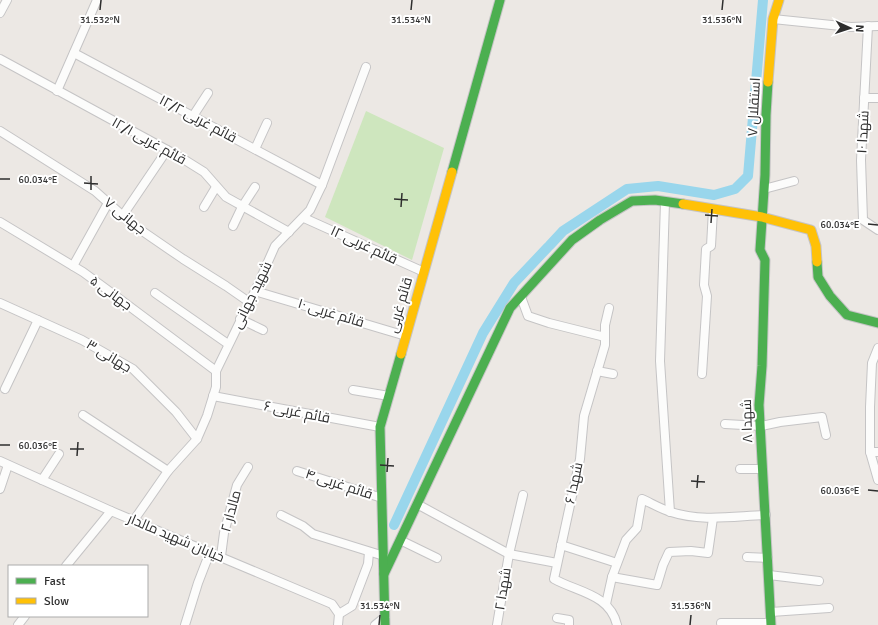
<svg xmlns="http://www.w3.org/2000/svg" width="878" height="625" viewBox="0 0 878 625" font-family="Signika,Cairo,sans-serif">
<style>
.green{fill:#cee6be}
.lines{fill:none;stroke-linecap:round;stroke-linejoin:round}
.canal{stroke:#99d6ec;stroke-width:10}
.street-casing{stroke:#c5c4c5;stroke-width:10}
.fast-casing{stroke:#c5c4c5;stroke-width:11}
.slow-casing{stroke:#c5c4c5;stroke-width:11}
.path{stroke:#c9c9c8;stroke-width:1.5;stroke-dasharray:3 2;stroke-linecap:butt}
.street{stroke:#fcfcfb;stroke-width:8}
.fast{stroke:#4caf50;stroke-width:9}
.slow{stroke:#ffc107;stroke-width:9}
.ticks{fill:none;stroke:#2e2e2e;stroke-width:1.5}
.labels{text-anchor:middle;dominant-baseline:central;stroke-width:4;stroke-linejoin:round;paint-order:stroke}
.street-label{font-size:14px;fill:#2e2e2e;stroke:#fff}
.ticks-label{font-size:10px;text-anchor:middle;fill:#2e2e2e;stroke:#fff;stroke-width:4;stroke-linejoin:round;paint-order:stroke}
</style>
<rect width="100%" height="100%" fill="#ece8e4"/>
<path class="green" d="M 366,111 L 444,148 L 412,260 L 325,217 Z"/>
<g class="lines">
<g class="canal">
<path d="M 550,245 L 563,231 L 627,189 L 658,186 L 714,195 L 735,189 L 748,176 L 763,0"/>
<path d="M 394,525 L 483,333 L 514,283 L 548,247"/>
</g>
<defs>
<g id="street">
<path d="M 0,13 L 7,0"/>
<path d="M 773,19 L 851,27 L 878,26"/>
<path d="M 868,26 L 861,160 L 863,220 L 878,230"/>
<path d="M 74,53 L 322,185"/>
<path d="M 0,59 L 180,157 L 204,172 L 226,197 L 289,232"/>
<path d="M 57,91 L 97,0"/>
<path d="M 864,98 L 878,98"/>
<path d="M 193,116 L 208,93"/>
<path d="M 0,131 L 95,191 L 132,224 L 183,259 L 226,286 L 249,302"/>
<path d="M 255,149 L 267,123"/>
<path d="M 764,189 L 794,181"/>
<path d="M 665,202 L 660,361 L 670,512"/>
<path d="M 204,207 L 216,187"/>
<path d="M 123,215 L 167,150"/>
<path d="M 304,218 L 424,272"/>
<path d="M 0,222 L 83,272 L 113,294 L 216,371"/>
<path d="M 233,226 L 242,207 L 255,187"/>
<path d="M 73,266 L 108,203"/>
<path d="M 255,291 L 406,336"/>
<path d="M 155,293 L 228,344"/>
<path d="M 521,297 L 528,316 L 549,323 L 605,337"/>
<path d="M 0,303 L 82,340 L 133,369 L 176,412 L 197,439"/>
<path d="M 609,308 L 605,325 L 605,345 L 584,416 L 580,459 L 554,579 C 577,592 610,594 617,625"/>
<path d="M 240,319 L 263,330"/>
<path d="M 878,348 L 872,363 L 870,407 L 870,452 L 878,480"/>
<path d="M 597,371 L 613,374"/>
<path d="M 702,374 L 707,296 L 704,285 L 706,249 L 711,246 L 713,210"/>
<path d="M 5,389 L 38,320"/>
<path d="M 353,390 L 389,396"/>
<path d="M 213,396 L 380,427"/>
<path d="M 83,415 L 168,471"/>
<path d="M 725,424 L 761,426 L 780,422 L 822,417 L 826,435"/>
<path d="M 870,452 L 878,452"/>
<path d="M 0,461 L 111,511 L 332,604 L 339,614 L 338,625"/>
<path d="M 740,469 L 763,469"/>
<path d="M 297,471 L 382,498"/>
<path d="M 42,480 L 59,454"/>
<path d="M 0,489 L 8,465"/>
<path d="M 417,504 L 509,554 L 557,563"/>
<path d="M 281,515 L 303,526 L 313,534 L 384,556"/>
<path d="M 134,520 L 168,471 L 197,439 L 207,416 L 216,387 L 216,371 L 255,291 L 275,246 L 310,210 L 322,185 L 366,67"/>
<path d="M 400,540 L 437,558"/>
<path d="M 561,545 L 617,563"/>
<path d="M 221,556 L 224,533 L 237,485 L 248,467"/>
<path d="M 747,557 L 768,558"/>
<path d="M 66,566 L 111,511"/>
<path d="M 769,575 L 819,581"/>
<path d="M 612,577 L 657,585 L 663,565 L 669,552 L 691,551 L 708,553 L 713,518"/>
<path d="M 606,604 L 612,577 L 626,540 L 637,528 L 642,499 C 651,503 661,509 671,512 C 701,522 735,516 766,515"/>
<path d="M 771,612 L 829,608"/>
<path d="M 339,614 L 352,606 L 368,564 L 369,552"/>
<path d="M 557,618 L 569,620 L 569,625"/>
<path d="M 721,623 L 771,623"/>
<path d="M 18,625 L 25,616"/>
<path d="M 185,625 L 198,583 L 210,552"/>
<path d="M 375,625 L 385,617"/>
<path d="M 497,625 L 509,554 L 523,495"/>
</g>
<g id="fast">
<path d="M 768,82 L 766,115 L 765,175 L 760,250 L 765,260 L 762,366 L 759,405 L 771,625"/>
<path d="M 452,172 L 500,0"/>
<path d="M 817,262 L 818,277 L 830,296 L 847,315 L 878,323"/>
<path d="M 384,574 L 510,308 L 572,240 L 600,220 L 632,201 L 655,200 L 683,204"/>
<path d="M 385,625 L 380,427 L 401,354"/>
</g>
<g id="slow">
<path d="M 768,82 L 773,19 L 779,0"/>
<path d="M 683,204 L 762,217 L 811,230 L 816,246 L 817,262"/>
<path d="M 401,354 L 452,172"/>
</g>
</defs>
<use href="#street" class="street-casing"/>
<use href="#fast" class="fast-casing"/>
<use href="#slow" class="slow-casing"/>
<path class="path" d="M 821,229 L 854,222"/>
<use href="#street" class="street"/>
<use href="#fast" class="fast"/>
<use href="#slow" class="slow"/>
</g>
<path class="ticks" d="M 100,10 L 101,0M 411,10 L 412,0M 722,10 L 723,0M 0,179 L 10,179M 84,183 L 98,184M 91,190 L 91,176M 394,199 L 408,200M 401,207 L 402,193M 705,215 L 718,216M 711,223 L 712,209M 868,224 L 878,225M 0,445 L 10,445M 70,449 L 84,449M 77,456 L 78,442M 380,465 L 394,466M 387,472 L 388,458M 691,481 L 705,482M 697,488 L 698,475M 868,490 L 878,491M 379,625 L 380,615M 690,625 L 691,615"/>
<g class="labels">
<g class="street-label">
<text transform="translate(754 107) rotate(-87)">استقلال ۷</text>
<text transform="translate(198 119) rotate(28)">قائم غربی ۱۲/۲</text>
<text transform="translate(863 132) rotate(-87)">شهدا ۱۰</text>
<text transform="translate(149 141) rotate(29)">قائم غربی ۱۲/۱</text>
<text transform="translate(125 216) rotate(39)">جهانی ۷</text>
<text transform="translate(364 245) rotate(25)">قائم غربی ۱۲</text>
<text transform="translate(111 293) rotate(36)">جهانی ۵</text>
<text transform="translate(252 295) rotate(-64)">شهید جهانی</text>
<text transform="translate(400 305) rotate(-74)">قائم غربی</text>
<text transform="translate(331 313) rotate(17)">قائم غربی ۱۰</text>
<text transform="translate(109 356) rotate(31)">جهانی ۳</text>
<text transform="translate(297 412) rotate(11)">قائم غربی ۶</text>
<text transform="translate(747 421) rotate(-92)">شهدا ۸</text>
<text transform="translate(574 483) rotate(-78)">شهدا ۶</text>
<text transform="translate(339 484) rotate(18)">قائم غربی ۴</text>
<text transform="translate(231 511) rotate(-75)">مالدار ۲</text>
<text transform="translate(176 538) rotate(23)">خیابان شهید مالدار</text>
<text transform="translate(503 589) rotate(-81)">شهدا ۲</text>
</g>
</g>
<g class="ticks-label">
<text x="100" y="23">31.532°N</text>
<text x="411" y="23">31.534°N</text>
<text x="722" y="23">31.536°N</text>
<text x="38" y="183">60.034°E</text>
<text x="840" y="228">60.034°E</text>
<text x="38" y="449">60.036°E</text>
<text x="840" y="494">60.036°E</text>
<text x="380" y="609">31.534°N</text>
<text x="691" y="609">31.536°N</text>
</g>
<rect x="8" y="565" width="140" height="52" fill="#ffffff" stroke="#ababab"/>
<rect x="16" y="578" width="20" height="6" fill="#4caf50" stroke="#ababab"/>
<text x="44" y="585" font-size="12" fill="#2e2e2e">Fast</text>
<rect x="16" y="598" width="20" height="6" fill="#ffc107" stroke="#ababab"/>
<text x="44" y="605" font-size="12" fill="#2e2e2e">Slow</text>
<g transform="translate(850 28) rotate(93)" stroke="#ffffff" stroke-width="3" paint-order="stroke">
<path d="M0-3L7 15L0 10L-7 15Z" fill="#2e2e2e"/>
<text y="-6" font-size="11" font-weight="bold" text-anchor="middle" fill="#2e2e2e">N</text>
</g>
</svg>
